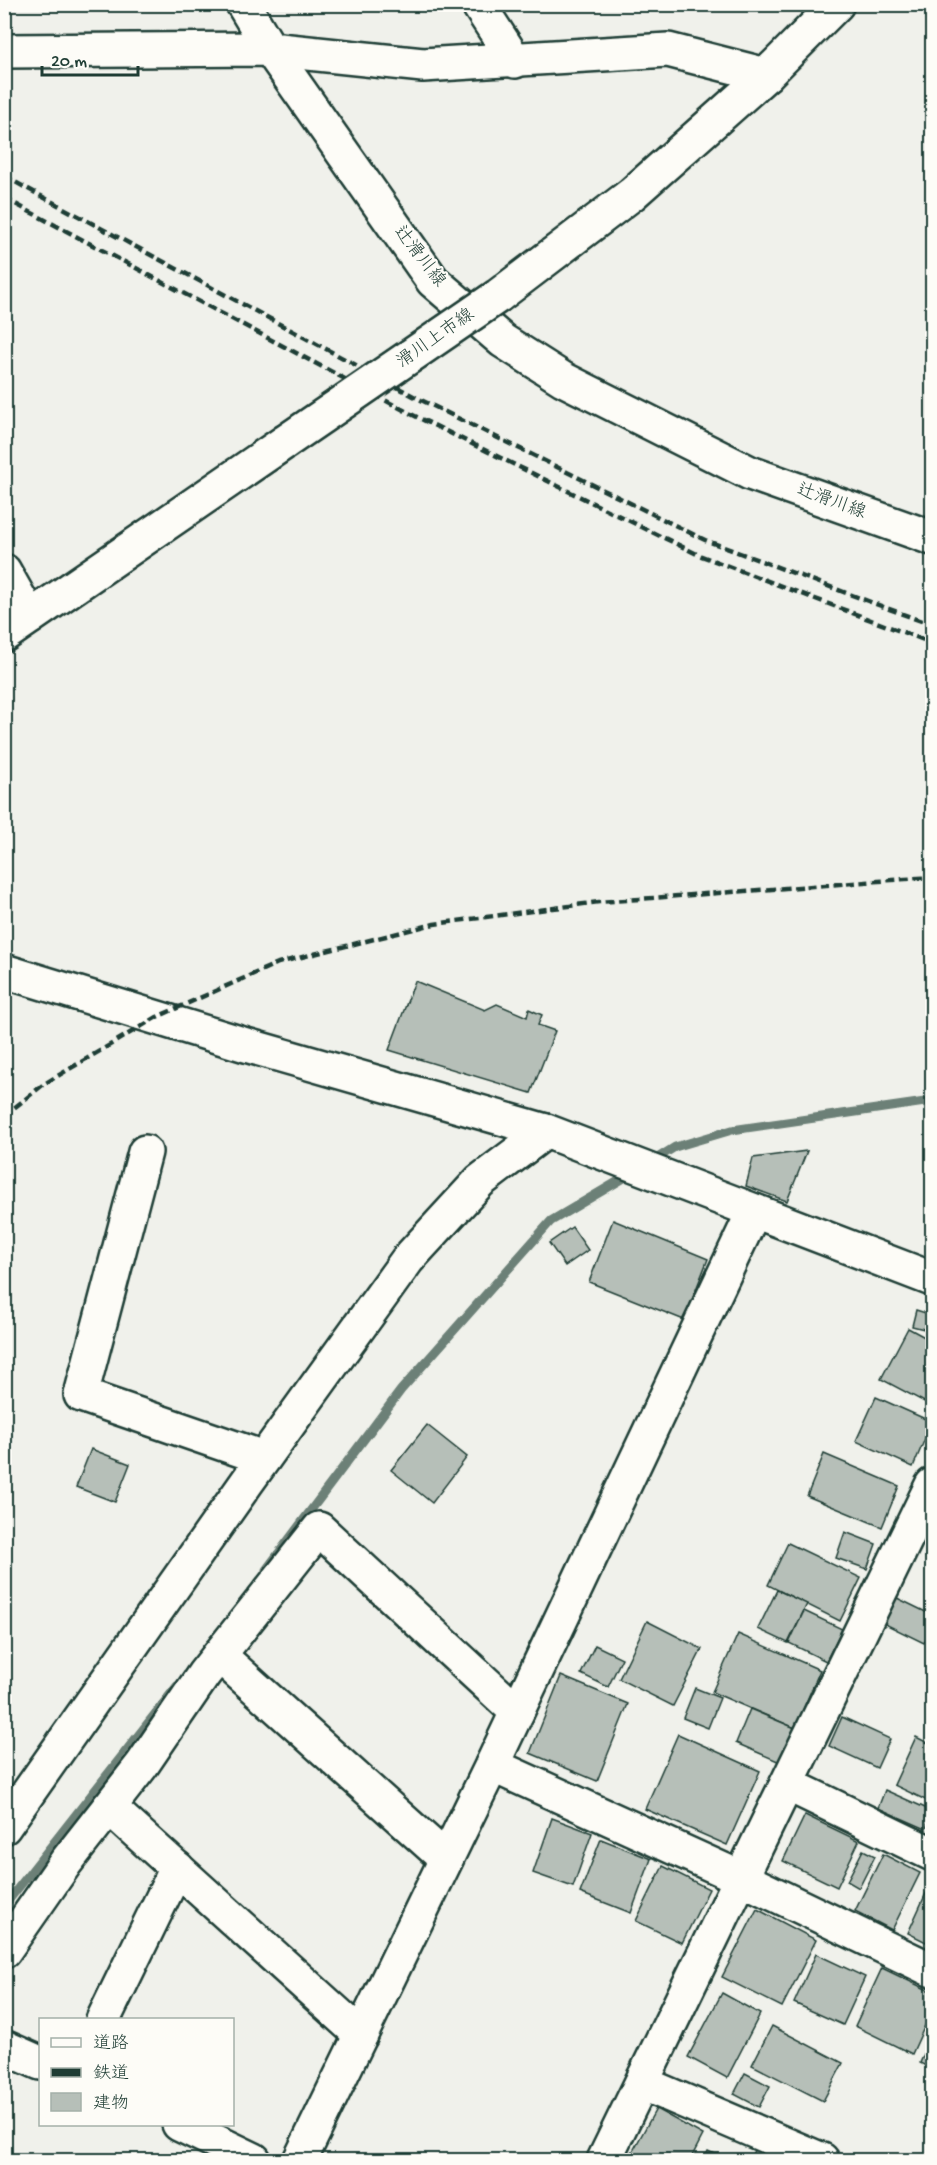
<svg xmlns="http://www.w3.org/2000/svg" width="937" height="2165" viewBox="0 0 937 2165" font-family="'Gochi Hand','Klee One',sans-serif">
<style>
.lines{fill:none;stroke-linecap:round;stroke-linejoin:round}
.stream{stroke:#6c8077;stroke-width:9}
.building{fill:#b6bfb8;stroke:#1f3d34;stroke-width:1.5}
.minor-casing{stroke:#1f3d34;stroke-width:38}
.major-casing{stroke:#1f3d34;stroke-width:38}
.minor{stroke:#fdfcf7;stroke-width:33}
.major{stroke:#fdfcf7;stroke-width:33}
.rail{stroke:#1f3d34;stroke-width:4.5;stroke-dasharray:9 4.5;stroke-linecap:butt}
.major-bridge-casing{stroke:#1f3d34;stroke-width:38;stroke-linecap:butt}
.major-bridge{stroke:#fdfcf7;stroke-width:33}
.labels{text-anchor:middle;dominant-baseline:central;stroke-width:4.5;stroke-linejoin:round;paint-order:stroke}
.street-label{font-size:18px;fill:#1f3d34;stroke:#fdfcf7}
</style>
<rect width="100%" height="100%" fill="#f0f1eb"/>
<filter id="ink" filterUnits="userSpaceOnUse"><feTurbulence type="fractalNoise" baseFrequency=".0167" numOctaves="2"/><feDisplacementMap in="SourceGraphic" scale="12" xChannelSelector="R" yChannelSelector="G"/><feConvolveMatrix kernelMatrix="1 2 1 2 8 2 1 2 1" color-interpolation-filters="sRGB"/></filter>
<g filter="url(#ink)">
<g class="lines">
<g class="stream">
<path d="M 651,1162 L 675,1147 L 732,1130 L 932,1101"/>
<path d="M 266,1570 L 401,1390 L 551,1221 L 634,1172"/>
<path d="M 4,1906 L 177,1686"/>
</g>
</g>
<g class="building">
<path d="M 415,981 L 485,1010 L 497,1004 L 527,1017 L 529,1009 L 542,1015 L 538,1025 L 555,1031 L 531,1093 L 389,1050 Z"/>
<path d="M 807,1151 L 787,1201 L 746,1186 L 753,1158 Z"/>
<path d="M 613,1220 L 708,1259 L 684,1320 L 589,1282 Z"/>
<path d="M 572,1227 L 588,1250 L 565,1266 L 549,1243 Z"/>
<path d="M 916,1310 L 932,1315 L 932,1331 L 912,1326 Z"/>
<path d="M 908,1328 L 932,1341 L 932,1406 L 881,1379 Z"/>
<path d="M 876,1397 L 932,1422 L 913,1467 L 856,1441 Z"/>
<path d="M 427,1425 L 467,1457 L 432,1503 L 391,1470 Z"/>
<path d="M 91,1449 L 130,1464 L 115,1502 L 76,1487 Z"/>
<path d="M 824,1454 L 899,1486 L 882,1527 L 807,1496 Z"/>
<path d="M 845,1532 L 876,1544 L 867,1569 L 836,1558 Z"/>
<path d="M 788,1543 L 861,1578 L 840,1621 L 768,1585 Z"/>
<path d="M 777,1590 L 807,1604 L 788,1643 L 758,1629 Z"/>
<path d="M 895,1597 L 932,1615 L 932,1626 L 924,1643 L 883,1623 Z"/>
<path d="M 804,1611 L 842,1629 L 826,1661 L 789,1643 Z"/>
<path d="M 647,1621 L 702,1649 L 673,1706 L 619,1679 Z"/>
<path d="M 738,1634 L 820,1670 L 795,1728 L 712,1692 Z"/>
<path d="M 595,1645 L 622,1658 L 608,1687 L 581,1674 Z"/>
<path d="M 561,1676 L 628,1704 L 597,1781 L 530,1753 Z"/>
<path d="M 695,1688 L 720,1698 L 708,1728 L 683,1718 Z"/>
<path d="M 750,1709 L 795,1728 L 780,1762 L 736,1743 Z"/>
<path d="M 842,1717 L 890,1739 L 877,1768 L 829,1746 Z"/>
<path d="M 678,1734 L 760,1771 L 727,1845 L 645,1809 Z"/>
<path d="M 916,1737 L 932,1745 L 932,1803 L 894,1785 Z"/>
<path d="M 885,1790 L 932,1811 L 926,1829 L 878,1808 Z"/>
<path d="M 805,1815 L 859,1841 L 837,1887 L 783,1861 Z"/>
<path d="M 552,1818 L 592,1833 L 573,1887 L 533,1873 Z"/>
<path d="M 601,1839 L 651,1859 L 631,1913 L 580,1893 Z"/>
<path d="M 863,1850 L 875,1856 L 859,1888 L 847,1881 Z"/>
<path d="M 883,1854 L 920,1873 L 892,1930 L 855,1911 Z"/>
<path d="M 663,1866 L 709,1889 L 682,1943 L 636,1921 Z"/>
<path d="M 932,1880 L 932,1945 L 908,1933 Z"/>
<path d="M 757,1909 L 816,1940 L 782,2007 L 722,1977 Z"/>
<path d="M 816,1954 L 865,1977 L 843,2025 L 794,2003 Z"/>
<path d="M 882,1968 L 932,1992 L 932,2010 L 912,2054 L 855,2026 Z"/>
<path d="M 722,1993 L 760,2014 L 727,2078 L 688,2057 Z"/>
<path d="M 772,2026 L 843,2063 L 823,2101 L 752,2065 Z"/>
<path d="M 932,2036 L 932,2069 L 920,2063 Z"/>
<path d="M 745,2073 L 770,2086 L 759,2107 L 734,2094 Z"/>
<path d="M 656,2109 L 703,2135 L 690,2160 L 628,2160 Z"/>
<path d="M 757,2145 L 772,2153 L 769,2160 L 749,2160 Z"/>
<path d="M 708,2151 L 727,2160 L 704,2160 Z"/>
</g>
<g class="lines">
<defs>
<g id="minor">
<path d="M 243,4 L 270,49 L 423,65 L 668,50 L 766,75"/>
<path d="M 478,4 L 515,61"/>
<path d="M 4,571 L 30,617"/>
<path d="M 4,971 L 246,1045 L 546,1131 L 932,1279"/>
<path d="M 145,1152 L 81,1395 L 264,1458"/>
<path d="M 219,1655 L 446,1859"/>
<path d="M 492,1765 L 741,1878 L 932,1970"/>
<path d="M 787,1784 L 932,1854"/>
<path d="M 109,1807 L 361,2035"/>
<path d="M 4,1827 L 247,1482 L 408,1259 L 480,1181 L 546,1131"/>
<path d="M 4,1951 L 66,1862 L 142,1765 L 204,1674 L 319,1529 L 517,1712"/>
<path d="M 103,2020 L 177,1868"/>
<path d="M 4,2047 L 40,2063"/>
<path d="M 642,2083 L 822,2160"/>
<path d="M 179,2124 L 254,2160"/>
<path d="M 300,2160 L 492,1765 L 754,1211"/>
<path d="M 604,2160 L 932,1485"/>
</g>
<g id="major">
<path d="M 4,51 L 270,49 L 433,281 L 503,341 L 563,379 L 750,473 L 932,538"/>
<path d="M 498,296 L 632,194 L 766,75 L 837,4"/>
<path d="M 4,635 L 285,442"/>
</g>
</defs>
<use href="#minor" class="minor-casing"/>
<use href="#major" class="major-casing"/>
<use href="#minor" class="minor"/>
<use href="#major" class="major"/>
<g class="rail">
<path d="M 4,176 L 421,400 L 705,540 L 932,625"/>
<path d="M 4,198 L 413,415 L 699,555 L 932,643"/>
<path d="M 4,1116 L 44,1084 L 157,1017 L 278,963 L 434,924 L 599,902 L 932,877"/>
</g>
<defs>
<path id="major-bridge" d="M 285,442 L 498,296"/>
</defs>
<use href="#major-bridge" class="major-bridge-casing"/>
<use href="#major-bridge" class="major-bridge"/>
</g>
</g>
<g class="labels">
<g class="street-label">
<text transform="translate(419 257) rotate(52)">辻滑川線</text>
<text transform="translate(436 339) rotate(-35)">滑川上市線</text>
<text transform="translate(831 502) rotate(20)">辻滑川線</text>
</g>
</g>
<rect width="937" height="2165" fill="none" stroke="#fdfcf7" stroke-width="24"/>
<rect x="12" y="12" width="913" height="2141" fill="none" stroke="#1f3d34" stroke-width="2" filter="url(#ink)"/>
<rect x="39" y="2018" width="195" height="108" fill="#fdfcf7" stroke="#a4b0a9" stroke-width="1.5"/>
<rect x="51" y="2038" width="30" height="9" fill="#fdfcf7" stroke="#a4b0a9" stroke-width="1.5"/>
<text x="93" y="2048" font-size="18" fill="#1f3d34">道路</text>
<rect x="51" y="2068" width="30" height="9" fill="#1f3d34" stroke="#a4b0a9" stroke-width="1.5"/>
<text x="93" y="2078" font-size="18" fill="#1f3d34">鉄道</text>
<rect x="51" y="2093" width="30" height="18" fill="#b6bfb8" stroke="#a4b0a9" stroke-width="1.5"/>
<text x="93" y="2108" font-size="18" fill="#1f3d34">建物</text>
<path d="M42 66v9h96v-9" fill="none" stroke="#1f3d34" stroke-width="3"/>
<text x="51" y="66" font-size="18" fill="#1f3d34" stroke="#fdfcf7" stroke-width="4.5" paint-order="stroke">20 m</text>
</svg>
